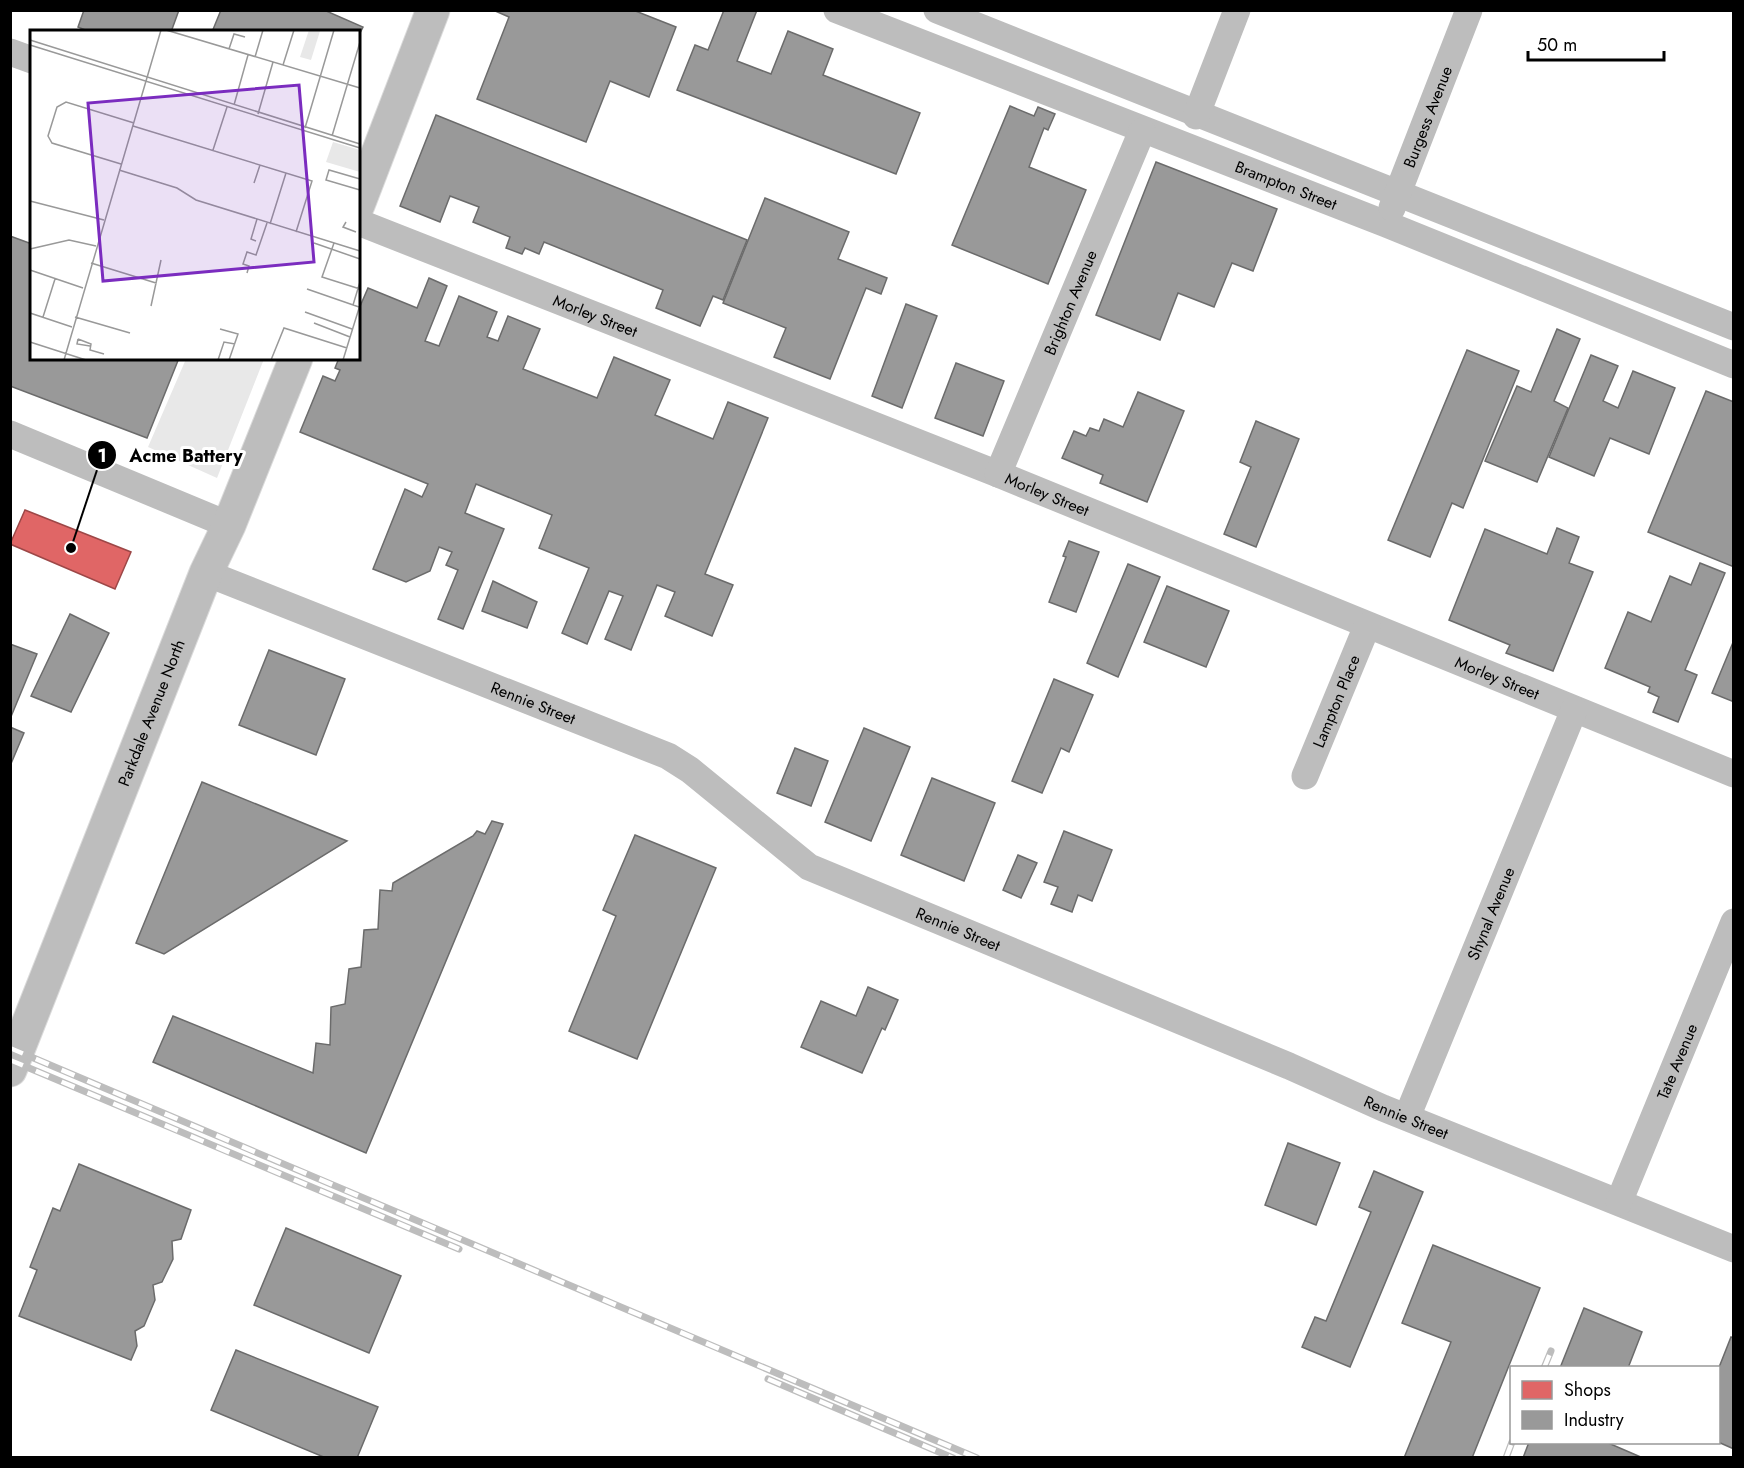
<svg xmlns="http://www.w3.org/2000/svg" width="1744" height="1468" viewBox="0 0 1744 1468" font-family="Jost,sans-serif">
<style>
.green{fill:#e8e8e8}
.shops{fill:#e06666;stroke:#9d4747;stroke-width:1.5}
.industry{fill:#999;stroke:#6b6b6b;stroke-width:1.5}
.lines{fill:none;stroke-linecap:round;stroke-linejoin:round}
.major-casing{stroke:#dbdbdb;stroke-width:35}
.minor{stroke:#bdbdbd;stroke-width:27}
.major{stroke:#bdbdbd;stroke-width:33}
.rail-casing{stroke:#bdbdbd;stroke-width:7}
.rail{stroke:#fff;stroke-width:4.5;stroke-dasharray:14;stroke-linecap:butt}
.labels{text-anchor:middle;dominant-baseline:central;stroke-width:6;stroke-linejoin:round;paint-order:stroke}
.street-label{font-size:16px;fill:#000;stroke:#fff}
.inset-road{fill:none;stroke:#999;stroke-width:1.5}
.view{fill:#7b2cbf;fill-opacity:0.15;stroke:#7b2cbf;stroke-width:3}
.inset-edge{fill:none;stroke:#000;stroke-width:3}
.leader{fill:none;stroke:#000;stroke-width:2}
.callout-dot{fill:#000;stroke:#fff;stroke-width:2}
.mark-label{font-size:18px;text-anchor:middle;font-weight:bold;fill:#fff}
.callout-label{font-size:18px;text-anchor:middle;font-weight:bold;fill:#000;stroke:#fff;stroke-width:6;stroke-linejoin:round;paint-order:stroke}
</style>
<rect width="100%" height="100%" fill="#fff"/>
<path class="green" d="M 186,359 L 264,359 L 217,478 L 148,447 Z"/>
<path class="shops" d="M 25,510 L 131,552 L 115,589 L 10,544 Z"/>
<g class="industry">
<path d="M 84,10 L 179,10 L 171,32 L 90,32 L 78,27 Z"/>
<path d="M 221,10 L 324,10 L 363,27 L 358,37 L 358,32 L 212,32 Z"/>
<path d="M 493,10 L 633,10 L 676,27 L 649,97 L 610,81 L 586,142 L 477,99 L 509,17 Z"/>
<path d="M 724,10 L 757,10 L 737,61 L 771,74 L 788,31 L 833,49 L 823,75 L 920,113 L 896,174 L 677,90 L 695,45 L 708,50 Z"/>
<path d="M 1010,106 L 1034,116 L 1038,107 L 1055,114 L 1048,130 L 1044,128 L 1029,167 L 1086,190 L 1048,284 L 952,245 Z"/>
<path d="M 436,115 L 747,240 L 723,300 L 713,296 L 700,326 L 656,308 L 663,290 L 544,242 L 539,254 L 525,248 L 522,254 L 506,248 L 510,237 L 473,222 L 479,207 L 450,196 L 440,222 L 400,206 Z"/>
<path d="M 1156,162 L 1277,209 L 1253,271 L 1232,263 L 1214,307 L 1178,293 L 1160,340 L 1096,315 Z"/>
<path d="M 765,198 L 849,232 L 838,259 L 887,278 L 881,294 L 866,288 L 830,379 L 774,357 L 786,328 L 723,303 Z"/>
<path d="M 10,236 L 32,244 L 32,358 L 179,358 L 147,438 L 10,386 Z"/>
<path d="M 429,278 L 447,286 L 425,341 L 439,346 L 459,296 L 497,312 L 487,337 L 498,341 L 508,316 L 540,329 L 523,369 L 597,398 L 614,357 L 670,380 L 655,415 L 713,439 L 728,402 L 768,418 L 705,574 L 733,585 L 712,636 L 665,616 L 675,592 L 657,585 L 631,650 L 605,639 L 623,596 L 609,591 L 587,644 L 562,633 L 589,568 L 539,548 L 552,515 L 476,484 L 465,513 L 504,529 L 463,629 L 438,619 L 458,570 L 446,565 L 452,552 L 439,547 L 430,571 L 406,582 L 373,569 L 405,489 L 422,497 L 428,484 L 300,432 L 323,376 L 335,381 L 340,370 L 335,368 L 339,358 L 358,358 L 358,311 L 368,288 L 417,308 Z"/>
<path d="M 906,304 L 937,316 L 902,408 L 872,396 Z"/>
<path d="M 1557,329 L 1580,339 L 1554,401 L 1568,408 L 1537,482 L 1485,461 L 1517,386 L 1531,392 Z"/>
<path d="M 1467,350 L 1519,371 L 1463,508 L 1452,503 L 1430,557 L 1388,540 Z"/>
<path d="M 1591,355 L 1618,366 L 1603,401 L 1618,408 L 1633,371 L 1675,388 L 1649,454 L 1610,438 L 1594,476 L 1549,457 Z"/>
<path d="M 956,363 L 1004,381 L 983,436 L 935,418 Z"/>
<path d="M 1706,391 L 1734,402 L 1734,567 L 1648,532 Z"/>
<path d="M 1138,392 L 1184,411 L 1147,502 L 1100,483 L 1103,475 L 1062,458 L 1074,431 L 1086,436 L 1090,428 L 1099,431 L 1104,419 L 1123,427 Z"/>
<path d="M 1256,421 L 1299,439 L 1256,547 L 1224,534 L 1251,467 L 1240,462 Z"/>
<path d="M 1557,528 L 1579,537 L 1569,563 L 1593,572 L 1553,671 L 1506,653 L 1510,645 L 1449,620 L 1485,529 L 1547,554 Z"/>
<path d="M 1069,541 L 1099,552 L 1076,612 L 1049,602 L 1066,557 L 1063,556 Z"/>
<path d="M 1700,563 L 1725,573 L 1685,670 L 1697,675 L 1678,722 L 1653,712 L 1659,697 L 1648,692 L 1650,687 L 1605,668 L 1628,612 L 1651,622 L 1670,576 L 1691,585 Z"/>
<path d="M 1128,564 L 1160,577 L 1118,677 L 1087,663 Z"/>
<path d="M 493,581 L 537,602 L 527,628 L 482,611 Z"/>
<path d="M 1167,586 L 1229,611 L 1206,667 L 1144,642 Z"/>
<path d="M 70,614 L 109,633 L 71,712 L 31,696 Z"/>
<path d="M 1734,640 L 1734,702 L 1712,693 Z"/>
<path d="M 10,644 L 37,654 L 10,719 Z"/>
<path d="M 269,650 L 345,679 L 316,755 L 239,725 Z"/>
<path d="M 1054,679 L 1093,695 L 1069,752 L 1061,748 L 1042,793 L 1012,781 Z"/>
<path d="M 10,727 L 24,733 L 10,766 Z"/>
<path d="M 864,728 L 910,747 L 871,841 L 825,822 Z"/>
<path d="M 795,748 L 828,761 L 811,806 L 777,793 Z"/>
<path d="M 932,778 L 995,803 L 964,881 L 901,855 Z"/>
<path d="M 202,782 L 347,841 L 164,954 L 136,943 Z"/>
<path d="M 492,821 L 503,824 L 366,1153 L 153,1062 L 173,1016 L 313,1073 L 316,1043 L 330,1045 L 331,1007 L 345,1004 L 349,969 L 361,967 L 364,930 L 378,929 L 380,890 L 392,891 L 393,883 L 473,836 L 477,831 L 485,834 Z"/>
<path d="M 1064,831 L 1112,850 L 1092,901 L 1078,895 L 1072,912 L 1051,904 L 1058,887 L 1044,882 Z"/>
<path d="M 635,835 L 716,868 L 637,1059 L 569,1031 L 616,916 L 603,910 Z"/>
<path d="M 1018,855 L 1037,863 L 1021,898 L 1003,890 Z"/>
<path d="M 868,987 L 898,1000 L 885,1030 L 882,1028 L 862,1073 L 801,1047 L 821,1001 L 856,1016 Z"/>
<path d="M 1288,1143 L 1340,1163 L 1316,1225 L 1265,1205 Z"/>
<path d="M 79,1164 L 191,1210 L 181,1239 L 172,1241 L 173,1259 L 162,1282 L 153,1285 L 155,1300 L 144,1326 L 135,1331 L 137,1346 L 131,1360 L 19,1316 L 37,1270 L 30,1267 L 53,1208 L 60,1211 Z"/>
<path d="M 1374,1171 L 1423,1192 L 1350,1367 L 1302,1347 L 1315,1317 L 1326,1321 L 1371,1212 L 1359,1207 Z"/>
<path d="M 286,1228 L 401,1276 L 369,1353 L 254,1305 Z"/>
<path d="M 1433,1245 L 1540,1288 L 1472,1458 L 1404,1458 L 1451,1342 L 1402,1323 Z"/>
<path d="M 1584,1308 L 1642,1332 L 1628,1368 L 1560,1368 Z"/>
<path d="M 1731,1337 L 1734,1338 L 1734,1449 L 1718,1442 L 1718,1370 Z"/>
<path d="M 236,1350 L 378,1407 L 357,1458 L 326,1458 L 211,1410 Z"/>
<path d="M 1529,1442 L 1606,1442 L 1643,1458 L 1523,1458 Z"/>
</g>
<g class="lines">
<defs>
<g id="major">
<path d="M 358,205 L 433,10"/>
<path id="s9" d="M 10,1070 L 206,573 L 229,525 L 296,358"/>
</g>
</defs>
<use href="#major" class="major-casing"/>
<g class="minor">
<path id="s1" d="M 837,10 L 1386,224 L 1734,365"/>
<path d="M 937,10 L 1734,327"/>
<path d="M 10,52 L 32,60"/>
<path d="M 1196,116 L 1237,10"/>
<path id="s2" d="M 1392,208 L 1469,10"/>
<path id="s3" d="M 358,222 L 998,474 L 1734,774"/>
<path d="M 10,434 L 229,525"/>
<path id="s4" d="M 998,474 L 1142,131"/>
<path id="s5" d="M 206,573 L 668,756 L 690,770 L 809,867 L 1289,1066 L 1383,1108 L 1734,1249"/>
<path id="s6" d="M 1305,776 L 1367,626"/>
<path id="s7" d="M 1407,1117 L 1574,710"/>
<path id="s8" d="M 1619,1202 L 1734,922"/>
</g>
<use href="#major" class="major"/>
<defs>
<g id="rail">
<path d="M 10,1048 L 977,1458"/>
<path d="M 10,1060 L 459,1249"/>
<path d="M 1544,1368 L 1551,1351"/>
<path d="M 768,1379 L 953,1458"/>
<path d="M 1506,1458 L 1512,1442"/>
</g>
</defs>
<use href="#rail" class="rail-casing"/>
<use href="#rail" class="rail"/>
</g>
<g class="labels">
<g class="street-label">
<text stroke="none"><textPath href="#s2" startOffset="98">Burgess Avenue</textPath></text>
<text stroke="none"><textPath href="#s1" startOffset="482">Brampton Street</textPath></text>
<text stroke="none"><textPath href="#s4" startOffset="186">Brighton Avenue</textPath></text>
<text stroke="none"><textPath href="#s3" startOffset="255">Morley Street</textPath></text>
<text stroke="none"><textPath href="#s3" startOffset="741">Morley Street</textPath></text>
<text stroke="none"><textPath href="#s3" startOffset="1227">Morley Street</textPath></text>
<text stroke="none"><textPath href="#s6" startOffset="81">Lampton Place</textPath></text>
<text stroke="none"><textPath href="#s5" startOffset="352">Rennie Street</textPath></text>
<text stroke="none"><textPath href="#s9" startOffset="384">Parkdale Avenue North</textPath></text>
<text stroke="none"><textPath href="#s7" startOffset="220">Shynal Avenue</textPath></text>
<text stroke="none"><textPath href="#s5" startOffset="838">Rennie Street</textPath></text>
<text stroke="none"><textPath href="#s8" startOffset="152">Tate Avenue</textPath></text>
<text stroke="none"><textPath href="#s5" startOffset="1324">Rennie Street</textPath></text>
</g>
</g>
<g transform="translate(30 30)">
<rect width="330" height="330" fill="#fff"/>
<path d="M 279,0 L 290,1 L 281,30 L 270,27 ZM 303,112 L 330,120 L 330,142 L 296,132 Z" fill="#e8e8e8"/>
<path class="inset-road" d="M 136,0 L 330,58M 0,10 L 330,114M 0,15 L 330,118M 199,19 L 204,4 L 215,7M 225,27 L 233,0M 253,35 L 264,0M 204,75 L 218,25M 228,84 L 243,32M 103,96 L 282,151 L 266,202M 275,98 L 304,0M 302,106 L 330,12M 183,120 L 197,77M 91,134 L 22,113 L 18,106 L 27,77 L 36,72 L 104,93M 89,140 L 147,158 L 166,170 L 330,221M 330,149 L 299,140 L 296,150 L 330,160M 224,153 L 230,135M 0,171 L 74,190M 316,192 L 313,197 L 326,202M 240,194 L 256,143M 226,211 L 221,209 L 227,189M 284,213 L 330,229M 304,213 L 292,247 L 330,259M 0,219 L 39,210 L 66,216M 61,233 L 126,253 L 131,230M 0,240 L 53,258M 217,243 L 219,236 L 213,234 L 217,222 L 226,225 L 237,193M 277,259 L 329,277M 323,275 L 330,252M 121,276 L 126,253M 275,282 L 322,299M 0,283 L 42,297M 13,287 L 25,249M 45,287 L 100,303M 284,293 L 320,307M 190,299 L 208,304 L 199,330M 48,309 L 61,314 L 60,320 L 74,324M 48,309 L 47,314 L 60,316M 0,312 L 56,330M 34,330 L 131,0M 188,330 L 194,312 L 205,314M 241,330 L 254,298 L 317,318M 313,330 L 330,275"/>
<path class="view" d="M 269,55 L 284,232 L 73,251 L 58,73 Z"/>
<rect width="330" height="330" class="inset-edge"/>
</g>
<path class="leader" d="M71 548L102 455"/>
<g class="callout-dot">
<circle cx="71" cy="548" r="6"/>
<circle cx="102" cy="455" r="15"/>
</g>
<g class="mark-label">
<text x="102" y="462">1</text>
</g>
<g class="callout-label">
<text x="186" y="462">Acme Battery</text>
</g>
<rect width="1744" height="1468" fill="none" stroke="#000000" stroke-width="24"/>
<rect x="1510" y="1366" width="210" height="78" fill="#ffffff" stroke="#999999" stroke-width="1.5"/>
<rect x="1522" y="1381" width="30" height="18" fill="#e06666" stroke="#999999" stroke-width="1.5"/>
<text x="1564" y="1396" font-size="18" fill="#000000">Shops</text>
<rect x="1522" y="1411" width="30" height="18" fill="#999999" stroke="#999999" stroke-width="1.5"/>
<text x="1564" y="1426" font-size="18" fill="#000000">Industry</text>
<path d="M1528 51v9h136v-9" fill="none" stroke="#000000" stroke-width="3"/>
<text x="1537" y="51" font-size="18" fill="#000000" stroke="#ffffff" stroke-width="4.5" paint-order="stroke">50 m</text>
</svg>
